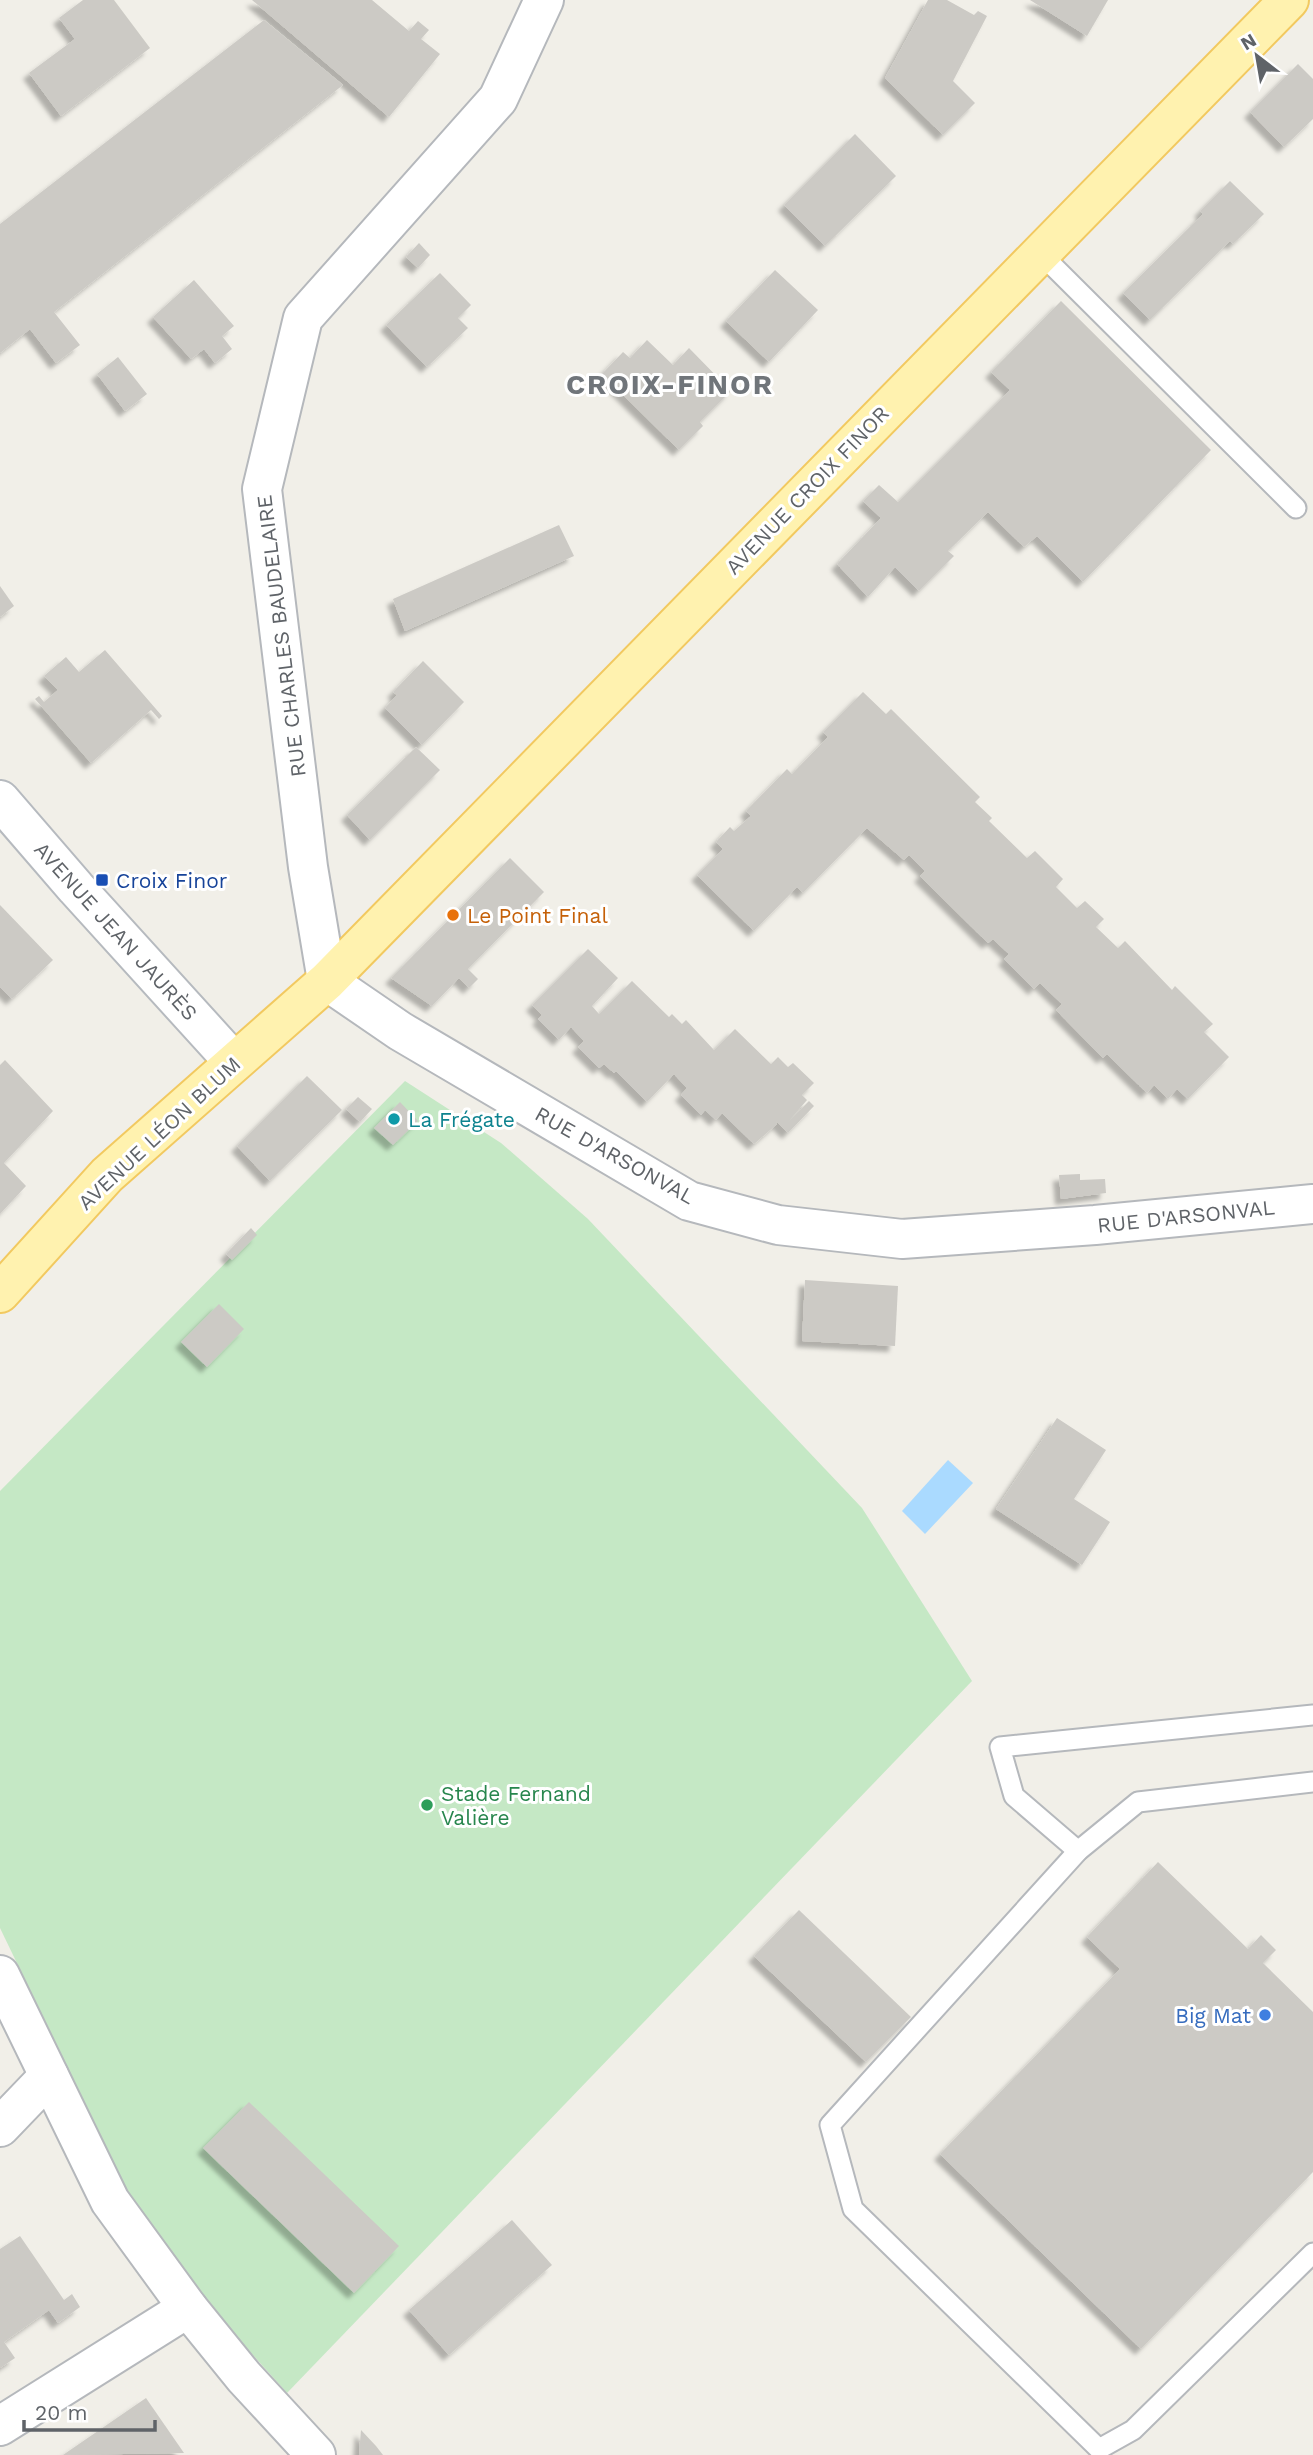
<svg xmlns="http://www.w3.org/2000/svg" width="1313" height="2455" viewBox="0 0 1313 2455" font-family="'Work Sans',sans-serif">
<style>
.green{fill:#c5e8c5}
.water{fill:#aadaff}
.building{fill:#cccac5;filter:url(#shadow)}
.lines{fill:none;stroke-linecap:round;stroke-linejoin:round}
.service-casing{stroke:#b5b8bc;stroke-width:23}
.minor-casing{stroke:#b5b8bc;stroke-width:42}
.tertiary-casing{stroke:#b5b8bc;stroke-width:42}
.secondary-casing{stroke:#b6babf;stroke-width:42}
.primary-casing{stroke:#f2c960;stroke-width:42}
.service{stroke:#fff;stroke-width:19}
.minor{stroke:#fff;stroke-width:38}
.tertiary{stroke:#fff;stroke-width:38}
.secondary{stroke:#fff;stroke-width:38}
.primary{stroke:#fff2af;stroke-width:38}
.transit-dot{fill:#1a4fb4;stroke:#fff;stroke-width:2.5}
.food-dot{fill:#e8710a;stroke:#fff;stroke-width:2.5}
.culture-dot{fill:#0f9aa8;stroke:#fff;stroke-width:2.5}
.leisure-dot{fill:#2e9e5b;stroke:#fff;stroke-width:2.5}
.shop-dot{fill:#3f7fe0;stroke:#fff;stroke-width:2.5}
.labels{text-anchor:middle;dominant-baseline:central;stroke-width:6;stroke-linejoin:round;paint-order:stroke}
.street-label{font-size:21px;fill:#5f6368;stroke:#fff}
.transit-label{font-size:21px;fill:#164399;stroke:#fff;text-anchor:start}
.food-label{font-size:21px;fill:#c56008;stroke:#fff;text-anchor:start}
.culture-label{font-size:21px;fill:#0d838f;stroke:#fff;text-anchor:start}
.leisure-label{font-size:21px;fill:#27864d;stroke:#fff;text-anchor:start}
.shop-label{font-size:21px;fill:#366cbe;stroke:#fff;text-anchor:end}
.district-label{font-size:28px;font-weight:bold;letter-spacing:2px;fill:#70757a;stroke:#fff}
</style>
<defs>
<filter id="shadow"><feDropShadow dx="-6" dy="6" stdDeviation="2" flood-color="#0004"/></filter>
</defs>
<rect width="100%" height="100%" fill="#f1efe8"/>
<path class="green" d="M 405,1081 L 501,1143 L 588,1219 L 862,1508 L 972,1681 L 287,2393 L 190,2285 L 124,2185 L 0,1928 L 0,1491 Z"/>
<path class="water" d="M 948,1460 L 973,1483 L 925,1534 L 902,1511 Z"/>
<g class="building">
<path d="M 83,0 L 114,0 L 150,48 L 61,116 L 29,73 L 75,39 L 59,18 Z"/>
<path d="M 252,0 L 372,0 L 409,31 L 418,21 L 429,30 L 421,39 L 440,54 L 389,117 Z"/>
<path d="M 928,0 L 947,0 L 974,15 L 978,11 L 987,16 L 953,81 L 975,103 L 943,135 L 885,78 Z"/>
<path d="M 1030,0 L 1108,0 L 1087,36 Z"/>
<path d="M 264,20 L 343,85 L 54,312 L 80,345 L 56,363 L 30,329 L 0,353 L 0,224 Z"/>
<path d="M 1298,64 L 1313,79 L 1313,119 L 1284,147 L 1250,112 Z"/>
<path d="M 855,134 L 896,176 L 825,246 L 784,205 Z"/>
<path d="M 1230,181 L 1264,214 L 1233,244 L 1230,241 L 1150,320 L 1123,293 L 1203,214 L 1200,211 Z"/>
<path d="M 419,243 L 430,255 L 418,268 L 406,257 Z"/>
<path d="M 775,270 L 818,310 L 769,362 L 726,321 Z"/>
<path d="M 440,273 L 471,305 L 458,318 L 468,328 L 427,367 L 386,325 Z"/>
<path d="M 194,280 L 234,326 L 222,336 L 232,349 L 215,363 L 204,349 L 191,359 L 153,317 Z"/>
<path d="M 1061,301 L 1211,450 L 1083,582 L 1037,536 L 1024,547 L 988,512 L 948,551 L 954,556 L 919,591 L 895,567 L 868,597 L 837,564 L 881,518 L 863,501 L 879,485 L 898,502 L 1010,390 L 991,372 Z"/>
<path d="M 647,340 L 673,365 L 689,348 L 731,391 L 700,422 L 703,426 L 679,450 L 602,374 L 623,352 L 630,358 Z"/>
<path d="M 118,357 L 147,394 L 125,411 L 97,374 Z"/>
<path d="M 559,525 L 574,556 L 405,631 L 393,599 Z"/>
<path d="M 0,586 L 14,606 L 0,617 Z"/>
<path d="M 105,650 L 162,716 L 159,719 L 151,710 L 91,763 L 35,699 L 39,696 L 44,702 L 58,690 L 44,676 L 66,657 L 79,672 Z"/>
<path d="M 423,661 L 464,702 L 422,745 L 385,708 L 397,695 L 393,692 Z"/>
<path d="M 863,692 L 886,714 L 891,709 L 980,797 L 975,802 L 992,818 L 989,821 L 1027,858 L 1035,851 L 1063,879 L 1056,887 L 1077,908 L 1085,901 L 1104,919 L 1096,927 L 1118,948 L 1125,941 L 1172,990 L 1175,986 L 1213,1024 L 1204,1032 L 1229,1057 L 1188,1099 L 1177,1089 L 1168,1099 L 1154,1085 L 1147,1093 L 1107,1054 L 1103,1058 L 1056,1010 L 1062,1004 L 1040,983 L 1034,989 L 1004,959 L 1009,954 L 993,939 L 988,943 L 920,876 L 925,871 L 909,855 L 904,860 L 867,828 L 803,893 L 797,887 L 754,931 L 697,875 L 723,849 L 716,842 L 730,827 L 734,831 L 751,816 L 746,811 L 787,769 L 792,774 L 828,737 L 823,732 Z"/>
<path d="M 416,747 L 440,770 L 370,840 L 347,815 Z"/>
<path d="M 510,858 L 544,892 L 468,969 L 478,979 L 469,988 L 459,978 L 432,1006 L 391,978 Z"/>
<path d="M 0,905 L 53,960 L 12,999 L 0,987 Z"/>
<path d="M 588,949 L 618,978 L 592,1006 L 599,1014 L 632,981 L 669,1017 L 672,1014 L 682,1024 L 686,1020 L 714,1050 L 735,1029 L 771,1064 L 778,1057 L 788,1067 L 793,1063 L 814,1083 L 802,1095 L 807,1100 L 788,1122 L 809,1101 L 814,1106 L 788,1133 L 776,1121 L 777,1124 L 754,1144 L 722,1113 L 716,1120 L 705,1110 L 701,1115 L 681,1095 L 687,1088 L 674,1074 L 647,1102 L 616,1071 L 614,1073 L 604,1064 L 599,1068 L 578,1047 L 584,1041 L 571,1027 L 559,1040 L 538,1019 L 542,1015 L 532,1005 Z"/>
<path d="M 5,1060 L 53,1111 L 4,1163 L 26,1186 L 0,1214 L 0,1065 Z"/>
<path d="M 307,1076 L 342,1110 L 270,1181 L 237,1146 Z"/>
<path d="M 358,1097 L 372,1109 L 360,1122 L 346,1109 Z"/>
<path d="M 400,1102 L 418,1121 L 393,1145 L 374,1128 Z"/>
<path d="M 1080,1174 L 1080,1180 L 1105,1179 L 1106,1193 L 1061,1199 L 1059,1175 Z"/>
<path d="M 251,1228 L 257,1235 L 232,1260 L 226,1254 Z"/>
<path d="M 805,1280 L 898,1286 L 895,1346 L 802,1341 Z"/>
<path d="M 219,1304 L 244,1329 L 207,1367 L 181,1342 Z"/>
<path d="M 1057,1418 L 1106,1450 L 1074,1499 L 1110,1522 L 1082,1565 L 996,1509 Z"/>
<path d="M 1158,1862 L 1248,1949 L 1261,1935 L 1276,1950 L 1263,1963 L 1313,2012 L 1313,2172 L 1141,2349 L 940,2154 L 1120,1969 L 1087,1937 Z"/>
<path d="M 799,1910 L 911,2017 L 866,2062 L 754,1956 Z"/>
<path d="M 249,2102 L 399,2246 L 354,2293 L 203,2148 Z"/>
<path d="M 512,2220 L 552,2265 L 449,2355 L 409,2310 Z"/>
<path d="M 20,2236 L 64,2300 L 72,2294 L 80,2307 L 58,2323 L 49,2310 L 4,2342 L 15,2358 L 0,2368 L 0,2249 Z"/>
<path d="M 146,2398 L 184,2453 L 63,2455 Z"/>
<path d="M 361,2430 L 376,2446 L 383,2455 L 359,2455 Z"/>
</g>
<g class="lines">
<defs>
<g id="service">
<path d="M 1040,253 L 1296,508"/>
<path d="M 1313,1782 L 1138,1802 L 1078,1851 L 830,2125 L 853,2209 L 1099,2449 L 1133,2430 L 1313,2253"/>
<path d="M 1078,1851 L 1014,1796 L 1000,1747 L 1313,1715"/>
</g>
<g id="minor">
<path d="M 327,981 L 308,867 L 262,489 L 303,318 L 498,99 L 544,0"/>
<path d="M 0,1975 L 110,2201 L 188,2308 L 244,2377 L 316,2455"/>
<path d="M 0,2127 L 49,2076"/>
<path d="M 0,2426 L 188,2308"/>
</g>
<path id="tertiary" d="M 327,981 L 400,1031 L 689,1201 L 778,1225 L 902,1239 L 1095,1225 L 1313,1204"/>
<path id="secondary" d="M 0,800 L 76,888 L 234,1062"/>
<path id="primary" d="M 0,1293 L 107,1175 L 327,981 L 1289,0"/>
</defs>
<use href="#service" class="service-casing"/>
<use href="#minor" class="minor-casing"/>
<use href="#tertiary" class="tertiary-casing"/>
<use href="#secondary" class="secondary-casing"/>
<use href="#primary" class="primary-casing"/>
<use href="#service" class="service"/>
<use href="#minor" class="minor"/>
<use href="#tertiary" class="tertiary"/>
<use href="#secondary" class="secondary"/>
<use href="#primary" class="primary"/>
</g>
<rect class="transit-dot" x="95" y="873" width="14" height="14" rx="3.5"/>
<circle class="food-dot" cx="453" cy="915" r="7"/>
<circle class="culture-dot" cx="394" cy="1119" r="7"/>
<circle class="leisure-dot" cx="427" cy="1805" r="7"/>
<circle class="shop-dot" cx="1265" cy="2015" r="7"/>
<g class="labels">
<g class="street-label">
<text transform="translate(807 490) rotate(-46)">AVENUE CROIX FINOR</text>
<text transform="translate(281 636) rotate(-97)">RUE CHARLES BAUDELAIRE</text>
<text transform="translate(116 931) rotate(48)">AVENUE JEAN JAURÈS</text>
<text transform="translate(159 1133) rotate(-43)">AVENUE LÉON BLUM</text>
<text transform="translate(615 1155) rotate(29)">RUE D'ARSONVAL</text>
<text transform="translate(1186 1216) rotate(-6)">RUE D'ARSONVAL</text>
</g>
<g class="transit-label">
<text x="116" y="880">Croix Finor</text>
</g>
<g class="food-label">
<text x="467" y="915">Le Point Final</text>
</g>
<g class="culture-label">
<text x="408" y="1119">La Frégate</text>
</g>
<g class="leisure-label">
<text x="441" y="1793">Stade Fernand<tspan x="441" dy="24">Valière</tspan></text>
</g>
<g class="shop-label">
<text x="1251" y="2015">Big Mat</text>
</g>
<g class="district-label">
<text x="670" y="384">CROIX-FINOR</text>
</g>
</g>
<g transform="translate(1257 56) rotate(329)" stroke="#ffffff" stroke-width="5" paint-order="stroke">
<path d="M0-5L12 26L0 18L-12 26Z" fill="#5f6368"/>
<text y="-10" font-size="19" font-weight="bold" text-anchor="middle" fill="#5f6368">N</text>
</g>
<path d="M24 2420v10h131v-10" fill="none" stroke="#5f6368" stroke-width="3.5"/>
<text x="35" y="2420" font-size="21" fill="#5f6368" stroke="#ffffff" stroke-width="5" paint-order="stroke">20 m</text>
</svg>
